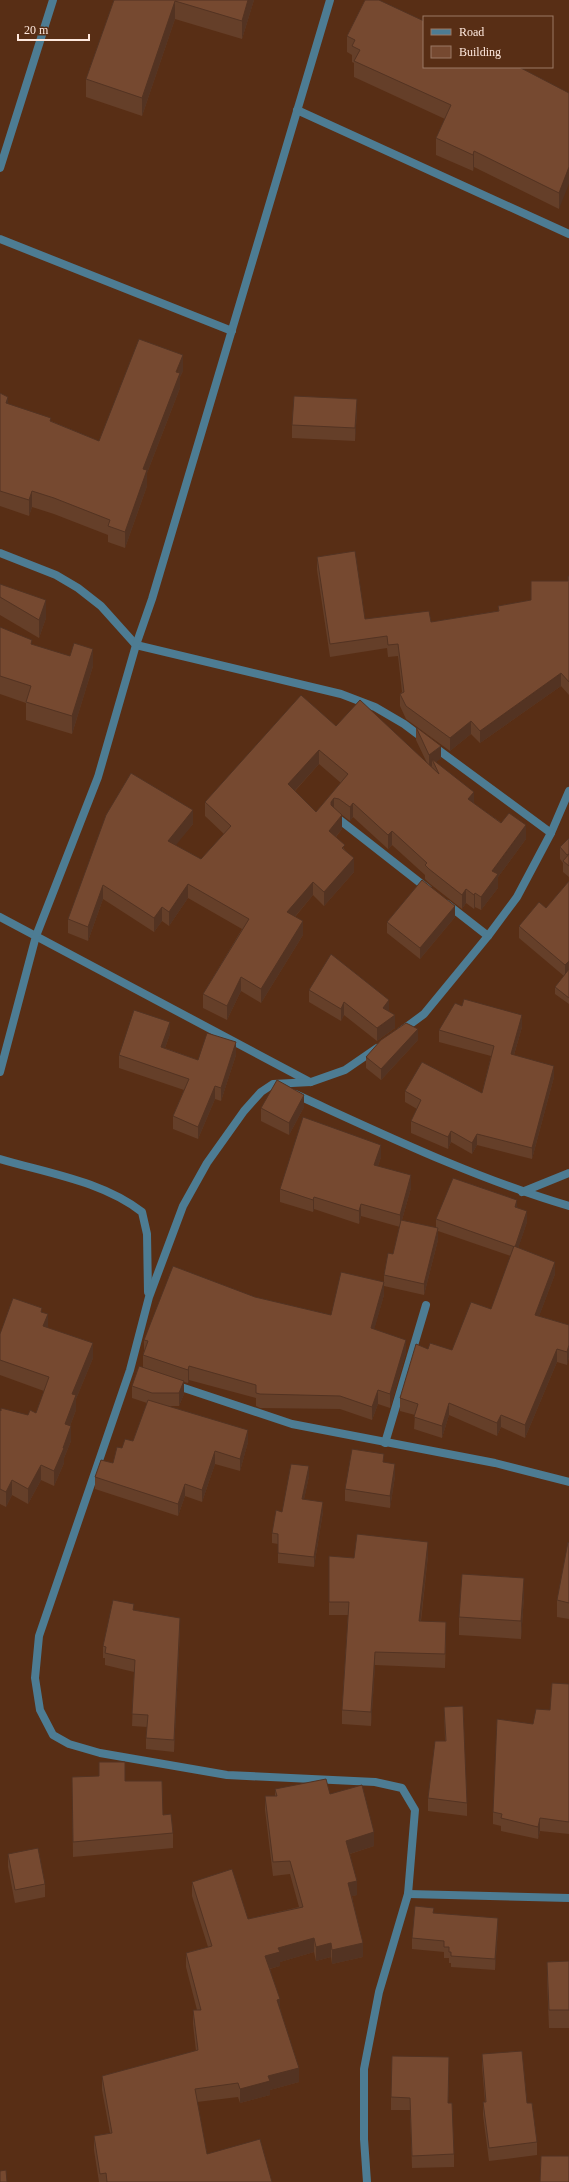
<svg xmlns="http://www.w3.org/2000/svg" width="569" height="2182" viewBox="0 0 569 2182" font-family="Georgia,serif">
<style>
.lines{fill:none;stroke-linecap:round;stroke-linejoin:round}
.street{stroke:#4d7c93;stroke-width:8}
.wall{fill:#653f29;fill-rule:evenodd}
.shaded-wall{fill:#533322}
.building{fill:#764930;stroke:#533322;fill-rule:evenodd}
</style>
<rect width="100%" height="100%" fill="#582e15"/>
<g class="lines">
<g class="street">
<path d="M 297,110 L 569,234"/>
<path d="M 0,168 L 53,0"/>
<path d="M 0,239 L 232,331"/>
<path d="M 0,553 L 56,575 L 78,588 L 101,606 L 136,645 L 341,694 L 375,707 L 404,724 L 424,739"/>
<path d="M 336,817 L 428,889"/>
<path d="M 551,833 L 569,791"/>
<path d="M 447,904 L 488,936"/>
<path d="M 0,917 L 310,1082"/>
<path d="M 401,1031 L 424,1014 L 488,936 L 517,897 L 551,833 L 433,746"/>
<path d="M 0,1072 L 36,936 L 98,777 L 136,645 L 152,599 L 330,0"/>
<path d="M 295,1094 C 385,1135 474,1178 569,1206"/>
<path d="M 0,1159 C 47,1173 102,1181 142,1212 L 147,1234 L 148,1292"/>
<path d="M 522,1192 L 569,1173"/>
<path d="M 175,1385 L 292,1424 L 495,1463 L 569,1482"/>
<path d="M 385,1443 L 426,1305"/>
<path d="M 408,1894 L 569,1898"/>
<path d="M 367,2182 L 364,2139 L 364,2069 L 379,1992 L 408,1894 L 415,1810 L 402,1788 L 375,1782 L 227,1775 L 100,1753 L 69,1744 L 53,1735 L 40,1710 L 35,1678 L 39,1636 L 130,1370 L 149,1297 L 183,1206 L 207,1163 L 244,1111 L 261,1092 L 273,1084 L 311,1082 L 345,1070 L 377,1048"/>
</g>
</g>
<g class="wall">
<path d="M 114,0 L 254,0 L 242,39 L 175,19 L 142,116 L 86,97 L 86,79 Z"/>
<path d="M 347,36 L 569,93 L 559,209 L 474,167 L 473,171 L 436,155 L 436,138 L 445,119 L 354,77 L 354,63 L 352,62 L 352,55 L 347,52 Z"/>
<path d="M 183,371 L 180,377 L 180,388 L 147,473 L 147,486 L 125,548 L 108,542 L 108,535 L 54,514 L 32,507 L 29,516 L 0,506 L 0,393 L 8,404 L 51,421 L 99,441 Z"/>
<path d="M 357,411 L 355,441 L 292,438 L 292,425 Z"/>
<path d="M 317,557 L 365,619 L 431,622 L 498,611 L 498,606 L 531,600 L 568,581 L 569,576 L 569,695 L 561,686 L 480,743 L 471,734 L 450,751 L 406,719 L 400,706 L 400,694 L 402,692 L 398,656 L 388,657 L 387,648 L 330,657 L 317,570 Z"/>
<path d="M 0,584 L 46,618 L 39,638 L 0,615 Z"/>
<path d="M 0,627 L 32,645 L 93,666 L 72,734 L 26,720 L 26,703 L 0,694 Z"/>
<path d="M 336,726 L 427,763 L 416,740 L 416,727 L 441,758 L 436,762 L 474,804 L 526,839 L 498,877 L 498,888 L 481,910 L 475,907 L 474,909 L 466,903 L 462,909 L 429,883 L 425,879 L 425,875 L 392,845 L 388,849 L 353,817 L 350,821 L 342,815 L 342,829 L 336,837 L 345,850 L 354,872 L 324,906 L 313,895 L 295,917 L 303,935 L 261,1003 L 241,991 L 227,1020 L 203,1008 L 203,994 L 242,929 L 188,898 L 169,926 L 162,921 L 154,932 L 103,899 L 88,941 L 68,933 L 68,919 L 131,773 L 193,824 L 175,845 L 201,859 L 224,834 L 205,816 L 205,802 ZM 319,764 L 341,783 L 316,812 L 295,791 Z"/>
<path d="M 569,838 L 569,877 L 563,872 L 563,863 L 560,859 L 560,847 Z"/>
<path d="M 569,881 L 569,1004 L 555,994 L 555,987 L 564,976 L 519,938 L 519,926 L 546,908 Z"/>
<path d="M 455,917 L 420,959 L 387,933 L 387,922 Z"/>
<path d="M 309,990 L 389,1012 L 395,1028 L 377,1041 L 344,1015 L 341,1021 L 309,1002 Z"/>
<path d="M 462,1006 L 522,1027 L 514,1055 L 554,1077 L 532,1159 L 477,1145 L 472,1154 L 451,1142 L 448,1149 L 411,1133 L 411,1121 L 417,1109 L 405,1102 L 405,1091 L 482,1093 L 491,1056 L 439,1042 L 439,1030 Z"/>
<path d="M 170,1034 L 165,1048 L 198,1060 L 236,1055 L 221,1101 L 215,1099 L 198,1139 L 173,1129 L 173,1116 L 184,1090 L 119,1068 L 119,1055 Z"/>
<path d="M 418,1040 L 381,1080 L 366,1068 L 366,1057 Z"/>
<path d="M 304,1107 L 289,1135 L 261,1121 L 261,1108 Z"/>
<path d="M 381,1157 L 378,1166 L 411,1188 L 402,1220 L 436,1228 L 436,1219 L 517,1207 L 527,1222 L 518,1248 L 555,1274 L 539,1316 L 569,1325 L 569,1357 L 567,1365 L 557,1362 L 525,1438 L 501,1427 L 497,1436 L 449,1415 L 442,1438 L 414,1429 L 415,1415 L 400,1411 L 400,1398 L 428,1349 L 452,1350 L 491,1309 L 511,1256 L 438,1231 L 438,1240 L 424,1295 L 384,1286 L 384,1295 L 374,1329 L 406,1353 L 390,1408 L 378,1404 L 372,1420 L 340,1409 L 260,1408 L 256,1406 L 256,1398 L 189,1380 L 188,1383 L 184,1382 L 184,1394 L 179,1406 L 166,1406 L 248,1442 L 240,1471 L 215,1464 L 202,1502 L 185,1496 L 178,1516 L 95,1489 L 95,1477 L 113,1463 L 122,1448 L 133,1441 L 147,1403 L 132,1398 L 132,1386 L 143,1368 L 143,1355 L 144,1351 L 144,1340 L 255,1297 L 331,1315 L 384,1282 L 384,1275 L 393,1254 L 400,1227 L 361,1216 L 359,1224 L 314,1209 L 313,1212 L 280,1202 L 280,1189 Z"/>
<path d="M 42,1312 L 48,1328 L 93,1358 L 76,1399 L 76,1410 L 70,1426 L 71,1441 L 64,1458 L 64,1463 L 54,1486 L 41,1480 L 28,1504 L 12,1495 L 6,1507 L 0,1504 L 0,1410 L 28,1415 L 36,1413 L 44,1391 L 0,1375 L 0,1334 Z"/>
<path d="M 384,1462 L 395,1476 L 390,1508 L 345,1501 L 345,1489 Z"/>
<path d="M 309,1476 L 304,1499 L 323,1512 L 314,1567 L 278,1563 L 278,1544 L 272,1543 L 272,1533 L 282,1512 Z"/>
<path d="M 569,1543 L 569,1619 L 557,1617 L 557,1600 Z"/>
<path d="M 329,1556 L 354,1558 L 428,1556 L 421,1621 L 446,1635 L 445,1668 L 375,1665 L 371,1726 L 342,1724 L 342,1710 L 348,1615 L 329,1615 Z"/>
<path d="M 524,1596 L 521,1639 L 459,1635 L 459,1617 Z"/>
<path d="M 134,1610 L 180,1630 L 174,1752 L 146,1749 L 146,1738 L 147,1727 L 132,1726 L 134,1672 L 105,1665 L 105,1658 L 103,1658 L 103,1646 Z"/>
<path d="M 569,1684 L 569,1834 L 540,1831 L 538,1839 L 501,1831 L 501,1826 L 493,1824 L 493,1812 L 533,1724 L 550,1710 Z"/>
<path d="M 444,1707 L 467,1803 L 467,1816 L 428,1811 L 428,1798 L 445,1741 Z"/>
<path d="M 72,1777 L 125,1781 L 163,1815 L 173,1833 L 173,1848 L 73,1857 Z"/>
<path d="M 275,1789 L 330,1794 L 374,1846 L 350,1854 L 357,1895 L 352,1896 L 363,1957 L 332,1964 L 331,1957 L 316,1961 L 314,1952 L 280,1962 L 280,1966 L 270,1969 L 299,2082 L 270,2090 L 270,2095 L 240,2103 L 238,2097 L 197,2102 L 207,2154 L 272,2182 L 99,2182 L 94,2150 L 94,2136 L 110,2133 L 102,2090 L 102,2076 L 196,2051 L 193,2024 L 193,2010 L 197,2010 L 186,1967 L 186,1953 L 208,1947 L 192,1896 L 192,1882 L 248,1919 L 299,1907 L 290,1874 L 273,1876 L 265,1810 L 265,1796 L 275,1796 Z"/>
<path d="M 8,1854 L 45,1884 L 45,1897 L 15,1903 L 8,1867 Z"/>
<path d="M 434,1913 L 498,1929 L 495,1970 L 451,1967 L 451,1963 L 449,1963 L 449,1958 L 444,1958 L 444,1952 L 412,1949 L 412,1938 Z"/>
<path d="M 569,1961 L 569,2028 L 549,2028 L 547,1980 L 547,1962 Z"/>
<path d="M 482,2054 L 527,2103 L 537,2142 L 537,2155 L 489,2161 L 483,2115 L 483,2102 L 485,2102 L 482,2067 Z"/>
<path d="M 449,2069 L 448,2103 L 454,2154 L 454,2167 L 412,2168 L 410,2110 L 391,2110 L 391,2097 Z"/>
</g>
<g class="shaded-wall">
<path d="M 248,0 L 254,0 L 242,39 L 242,21 Z"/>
<path d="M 175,1 L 175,19 L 142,116 L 142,98 Z"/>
<path d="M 474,151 L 474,167 L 473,171 L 473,155 Z"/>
<path d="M 569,167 L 569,184 L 559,209 L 559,193 Z"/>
<path d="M 183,355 L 183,371 L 180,377 L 180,388 L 147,473 L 147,486 L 125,548 L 125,532 L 143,469 Z"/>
<path d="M 8,397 L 8,412 L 6,403 Z"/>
<path d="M 357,399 L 357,411 L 355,441 L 355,428 Z"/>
<path d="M 32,491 L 32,507 L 29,516 L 29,500 Z"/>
<path d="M 46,600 L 46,618 L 39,638 L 39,620 Z"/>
<path d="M 93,649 L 93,666 L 72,734 L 72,716 Z"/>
<path d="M 561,673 L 561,686 L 480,743 L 480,731 Z"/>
<path d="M 471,721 L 471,734 L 450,751 L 450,738 Z"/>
<path d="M 441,746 L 441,758 L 434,764 L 432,759 L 432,766 L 429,768 L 429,755 Z"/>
<path d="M 319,750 L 319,764 L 288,798 L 288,784 Z"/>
<path d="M 474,792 L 474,806 L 468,799 Z"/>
<path d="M 334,798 L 334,812 L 331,816 L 331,802 Z"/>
<path d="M 353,803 L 353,817 L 350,821 L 350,807 Z"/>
<path d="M 193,810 L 193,824 L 168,855 L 168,841 Z"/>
<path d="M 342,815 L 342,829 L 329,845 L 329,831 Z"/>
<path d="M 526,825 L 526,839 L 498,877 L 498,888 L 481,910 L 481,897 L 492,871 Z"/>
<path d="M 392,831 L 392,845 L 388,849 L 388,835 Z"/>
<path d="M 354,858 L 354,872 L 324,906 L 324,892 Z"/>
<path d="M 313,882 L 313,895 L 287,926 L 287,912 Z"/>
<path d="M 188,884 L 188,898 L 169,926 L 169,912 Z"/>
<path d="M 103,885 L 103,899 L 88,941 L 88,927 Z"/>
<path d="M 466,889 L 466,903 L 462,909 L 462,895 Z"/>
<path d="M 475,893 L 475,907 L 474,909 L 474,895 Z"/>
<path d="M 455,906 L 455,917 L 420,959 L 420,948 Z"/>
<path d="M 162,907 L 162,921 L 154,932 L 154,918 Z"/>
<path d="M 303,921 L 303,935 L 261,1003 L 261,989 Z"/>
<path d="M 569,961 L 569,973 L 565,977 L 565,965 Z"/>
<path d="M 241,977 L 241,991 L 227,1020 L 227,1006 Z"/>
<path d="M 389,1000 L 389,1013 L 383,1008 Z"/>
<path d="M 344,1002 L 344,1015 L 341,1021 L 341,1009 Z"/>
<path d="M 395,1015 L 395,1028 L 377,1041 L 377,1028 Z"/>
<path d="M 522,1015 L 522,1027 L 511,1065 L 511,1054 Z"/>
<path d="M 170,1022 L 170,1034 L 161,1059 L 161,1047 Z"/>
<path d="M 418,1029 L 418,1040 L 381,1080 L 381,1069 Z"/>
<path d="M 236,1042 L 236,1055 L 221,1101 L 221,1088 Z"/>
<path d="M 554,1066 L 554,1077 L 532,1159 L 532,1148 Z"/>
<path d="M 215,1086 L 215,1099 L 198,1139 L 198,1127 Z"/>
<path d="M 304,1095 L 304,1107 L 289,1135 L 289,1123 Z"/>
<path d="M 451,1131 L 451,1142 L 448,1149 L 448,1137 Z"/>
<path d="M 477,1134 L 477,1145 L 472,1154 L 472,1143 Z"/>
<path d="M 381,1145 L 381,1157 L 374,1178 L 374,1165 Z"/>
<path d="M 411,1175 L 411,1188 L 400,1227 L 400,1215 Z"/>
<path d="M 314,1197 L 314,1209 L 313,1212 L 313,1200 Z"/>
<path d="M 517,1200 L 517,1211 L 515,1207 Z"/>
<path d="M 361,1204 L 361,1216 L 359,1224 L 359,1211 Z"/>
<path d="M 527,1211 L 527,1222 L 515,1258 L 515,1247 Z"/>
<path d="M 438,1228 L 438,1240 L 424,1295 L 424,1284 Z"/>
<path d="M 555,1262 L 555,1274 L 535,1327 L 535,1315 Z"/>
<path d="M 384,1282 L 384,1295 L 371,1341 L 371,1328 Z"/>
<path d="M 48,1314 L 48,1329 L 43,1326 Z"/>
<path d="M 406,1340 L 406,1353 L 390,1408 L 390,1394 Z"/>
<path d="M 93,1343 L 93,1358 L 76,1399 L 76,1410 L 65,1439 L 65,1424 L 72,1394 Z"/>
<path d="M 569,1345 L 569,1357 L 567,1365 L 567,1352 Z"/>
<path d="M 557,1349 L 557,1362 L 525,1438 L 525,1425 Z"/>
<path d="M 189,1366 L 189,1380 L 188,1383 L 188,1370 Z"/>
<path d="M 184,1381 L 184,1394 L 179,1406 L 179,1393 Z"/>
<path d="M 378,1390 L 378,1404 L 372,1420 L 372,1407 Z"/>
<path d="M 449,1403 L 449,1415 L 442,1438 L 442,1426 Z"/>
<path d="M 501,1415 L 501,1427 L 497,1436 L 497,1423 Z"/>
<path d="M 71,1426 L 71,1441 L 64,1458 L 64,1463 L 54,1486 L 54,1471 Z"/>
<path d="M 248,1430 L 248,1442 L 240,1471 L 240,1459 Z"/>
<path d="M 215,1451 L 215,1464 L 202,1502 L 202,1490 Z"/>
<path d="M 395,1464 L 395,1476 L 390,1508 L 390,1496 Z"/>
<path d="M 41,1465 L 41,1480 L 28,1504 L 28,1489 Z"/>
<path d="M 309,1466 L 309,1476 L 302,1509 L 302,1499 Z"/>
<path d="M 12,1480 L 12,1495 L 6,1507 L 6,1492 Z"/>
<path d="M 185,1484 L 185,1496 L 178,1516 L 178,1504 Z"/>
<path d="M 323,1502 L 323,1512 L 314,1567 L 314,1557 Z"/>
<path d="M 428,1542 L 428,1556 L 419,1634 L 419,1621 Z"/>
<path d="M 524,1578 L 524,1596 L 521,1639 L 521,1621 Z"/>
<path d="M 180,1618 L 180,1630 L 174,1752 L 174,1740 Z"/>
<path d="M 375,1652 L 375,1665 L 371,1726 L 371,1712 Z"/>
<path d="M 540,1818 L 540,1831 L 538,1839 L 538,1827 Z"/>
<path d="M 374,1832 L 374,1846 L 346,1855 L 346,1841 Z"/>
<path d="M 357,1881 L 357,1895 L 348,1897 L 348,1883 Z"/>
<path d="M 498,1918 L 498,1929 L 495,1970 L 495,1959 Z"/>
<path d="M 314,1938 L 314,1952 L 280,1962 L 280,1966 L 265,1970 L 265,1956 L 278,1948 Z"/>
<path d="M 331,1943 L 331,1957 L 316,1961 L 316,1947 Z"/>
<path d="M 363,1943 L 363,1957 L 332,1964 L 332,1950 Z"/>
<path d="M 280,1999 L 280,2013 L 277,2000 Z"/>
<path d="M 299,2068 L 299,2082 L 270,2090 L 270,2095 L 240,2103 L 240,2089 L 268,2076 Z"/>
</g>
<g class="building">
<path d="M 114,0 L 248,0 L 242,21 L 175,1 L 142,98 L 86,79 Z"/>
<path d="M 365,0 L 379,0 L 424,21 L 424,67 L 519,67 L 569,93 L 569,167 L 559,193 L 474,151 L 473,155 L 436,138 L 451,105 L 354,61 L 360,50 L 352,46 L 355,40 L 347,36 Z"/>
<path d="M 139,339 L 183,355 L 176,372 L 180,373 L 143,469 L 147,470 L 125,532 L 108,526 L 110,520 L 54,498 L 32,491 L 29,500 L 0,491 L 0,393 L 8,397 L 6,403 L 51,418 L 50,421 L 99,441 Z"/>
<path d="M 294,396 L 357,399 L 355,428 L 292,425 Z"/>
<path d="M 355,551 L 365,619 L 429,611 L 431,622 L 499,611 L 498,606 L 531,600 L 531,581 L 568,581 L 568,576 L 569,576 L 569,682 L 561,673 L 480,731 L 471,721 L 450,738 L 406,706 L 400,694 L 404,692 L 398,644 L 388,645 L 387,636 L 330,644 L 317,557 Z"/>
<path d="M 0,584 L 46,600 L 39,620 L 0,597 Z"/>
<path d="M 0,627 L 32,640 L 31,644 L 70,656 L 74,643 L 93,649 L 72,716 L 26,702 L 31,686 L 0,676 Z"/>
<path d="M 301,695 L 336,726 L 360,700 L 439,774 L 432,759 L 474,792 L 468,799 L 501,823 L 509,813 L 526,825 L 492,871 L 498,874 L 481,897 L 475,893 L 474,895 L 466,889 L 462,895 L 429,869 L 425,865 L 427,863 L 392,831 L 388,835 L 353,803 L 350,807 L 339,799 L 334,798 L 331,802 L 331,805 L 342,815 L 329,831 L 345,845 L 342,848 L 354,858 L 324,892 L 313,882 L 287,912 L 303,921 L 261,989 L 241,977 L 227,1006 L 203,994 L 249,919 L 188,884 L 169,912 L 162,907 L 154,918 L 103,885 L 88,927 L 68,919 L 106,815 L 131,773 L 193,810 L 168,841 L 201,859 L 231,826 L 205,802 ZM 319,750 L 348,774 L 316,812 L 288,784 Z"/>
<path d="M 416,727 L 441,746 L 429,755 Z"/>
<path d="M 569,838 L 569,854 L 567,855 L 560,847 Z"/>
<path d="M 569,854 L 569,866 L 563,861 Z"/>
<path d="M 422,880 L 455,906 L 420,948 L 387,922 Z"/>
<path d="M 569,881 L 569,961 L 565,965 L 519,926 L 539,902 L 546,908 Z"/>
<path d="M 331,954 L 389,1000 L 383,1008 L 395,1015 L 377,1028 L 344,1002 L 341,1009 L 309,990 Z"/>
<path d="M 569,969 L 569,998 L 555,987 Z"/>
<path d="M 464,999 L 522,1015 L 511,1054 L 554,1066 L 532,1148 L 477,1134 L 472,1143 L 451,1131 L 448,1137 L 411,1121 L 421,1100 L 405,1091 L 422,1062 L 482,1093 L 494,1046 L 439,1030 L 455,1003 L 462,1006 Z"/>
<path d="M 134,1010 L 170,1022 L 161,1047 L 198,1060 L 207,1033 L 236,1042 L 221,1088 L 215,1086 L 198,1127 L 173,1116 L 189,1079 L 119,1055 Z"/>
<path d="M 406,1023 L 418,1029 L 381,1069 L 366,1057 L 381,1040 Z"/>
<path d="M 277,1080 L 304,1095 L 289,1123 L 261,1108 Z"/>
<path d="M 303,1117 L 381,1145 L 374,1165 L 411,1175 L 400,1215 L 361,1204 L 359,1211 L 314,1197 L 313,1200 L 280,1189 Z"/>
<path d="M 453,1178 L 517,1200 L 515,1207 L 527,1211 L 515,1247 L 436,1219 Z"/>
<path d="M 401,1220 L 438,1228 L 424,1284 L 384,1275 L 388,1253 L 393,1254 Z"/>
<path d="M 514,1246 L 555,1262 L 535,1315 L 569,1325 L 569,1345 L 567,1352 L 557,1349 L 525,1425 L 501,1415 L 497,1423 L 449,1403 L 442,1426 L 414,1417 L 418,1404 L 400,1398 L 416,1344 L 428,1349 L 430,1343 L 452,1350 L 471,1302 L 491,1309 Z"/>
<path d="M 173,1266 L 255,1297 L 331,1315 L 341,1272 L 384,1282 L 371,1328 L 406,1340 L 390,1394 L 378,1390 L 372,1407 L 340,1396 L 260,1394 L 256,1393 L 256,1385 L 189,1366 L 188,1370 L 143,1355 L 148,1341 L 144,1340 Z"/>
<path d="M 13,1298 L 42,1308 L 41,1312 L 48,1314 L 43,1326 L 93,1343 L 72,1394 L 76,1395 L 65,1424 L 71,1426 L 63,1448 L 64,1448 L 54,1471 L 41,1465 L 28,1489 L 12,1480 L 6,1492 L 0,1489 L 0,1410 L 1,1411 L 1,1408 L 28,1415 L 30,1410 L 36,1413 L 49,1377 L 0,1360 L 0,1334 Z"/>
<path d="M 139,1366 L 184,1381 L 179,1393 L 152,1393 L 132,1386 Z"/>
<path d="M 148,1400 L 248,1430 L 240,1459 L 215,1451 L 202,1490 L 185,1484 L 178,1504 L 95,1477 L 101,1460 L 113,1463 L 117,1447 L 122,1448 L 125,1439 L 133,1441 Z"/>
<path d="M 352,1449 L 384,1454 L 383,1462 L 395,1464 L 390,1496 L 345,1489 Z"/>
<path d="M 291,1464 L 309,1466 L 302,1499 L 323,1502 L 314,1557 L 278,1553 L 278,1534 L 272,1533 L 276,1510 L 282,1512 Z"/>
<path d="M 357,1534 L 428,1542 L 419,1621 L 446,1622 L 445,1654 L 375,1652 L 371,1712 L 342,1710 L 349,1602 L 329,1602 L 329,1556 L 354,1558 Z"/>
<path d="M 568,1542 L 569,1543 L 569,1603 L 557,1600 Z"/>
<path d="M 462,1574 L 524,1578 L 521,1621 L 459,1617 Z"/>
<path d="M 113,1600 L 134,1604 L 133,1610 L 180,1618 L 174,1740 L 146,1738 L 148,1715 L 132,1714 L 135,1660 L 105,1653 L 106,1647 L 103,1646 Z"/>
<path d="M 552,1683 L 569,1684 L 569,1822 L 540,1818 L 538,1827 L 501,1818 L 502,1814 L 493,1812 L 497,1719 L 533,1724 L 536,1709 L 550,1710 Z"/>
<path d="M 463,1706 L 467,1803 L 428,1798 L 435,1741 L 446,1741 L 444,1707 Z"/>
<path d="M 99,1762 L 125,1762 L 125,1781 L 162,1781 L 163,1815 L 171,1814 L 173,1833 L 73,1842 L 72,1777 L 99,1776 Z"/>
<path d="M 326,1779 L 330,1794 L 362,1785 L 374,1832 L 346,1841 L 357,1881 L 348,1883 L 363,1943 L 332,1950 L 331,1943 L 316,1947 L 314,1938 L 278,1948 L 280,1952 L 265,1956 L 280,1999 L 277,2000 L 299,2068 L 268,2076 L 270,2081 L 240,2089 L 238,2083 L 195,2089 L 207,2154 L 260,2139 L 272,2182 L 107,2182 L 106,2173 L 100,2174 L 94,2136 L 112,2133 L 102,2076 L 198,2050 L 193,2010 L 201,2010 L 186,1953 L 212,1946 L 192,1882 L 232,1869 L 248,1919 L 303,1907 L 290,1861 L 273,1862 L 265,1796 L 277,1796 L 275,1789 Z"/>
<path d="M 38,1848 L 45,1884 L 15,1890 L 8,1854 Z"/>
<path d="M 415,1906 L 434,1908 L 433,1913 L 498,1918 L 495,1959 L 451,1956 L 451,1952 L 449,1952 L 449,1947 L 444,1947 L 444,1941 L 412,1938 Z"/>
<path d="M 569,1961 L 569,2010 L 549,2010 L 547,1962 Z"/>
<path d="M 522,2051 L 527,2103 L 532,2103 L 537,2142 L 489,2148 L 483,2102 L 486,2102 L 482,2054 Z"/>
<path d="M 392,2056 L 449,2057 L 448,2103 L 452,2103 L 454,2154 L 412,2156 L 410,2098 L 391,2097 Z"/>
<path d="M 541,2156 L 569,2156 L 569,2182 L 540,2182 Z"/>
<path d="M 6,2170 L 7,2182 L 0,2182 L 0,2171 Z"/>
</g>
<rect x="423" y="16" width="130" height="52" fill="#582e15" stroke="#9a7865"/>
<rect x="431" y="29" width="20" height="6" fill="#4d7c93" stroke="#9a7865"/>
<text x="459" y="36" font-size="12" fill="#fee8dd">Road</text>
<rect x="431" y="46" width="20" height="12" fill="#764930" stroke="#9a7865"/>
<text x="459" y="56" font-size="12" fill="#fee8dd">Building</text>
<path d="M18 34v6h71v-6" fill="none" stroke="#fee8dd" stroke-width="2"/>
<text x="24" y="34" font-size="12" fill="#fee8dd" stroke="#582e15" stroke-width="3" paint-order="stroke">20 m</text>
</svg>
